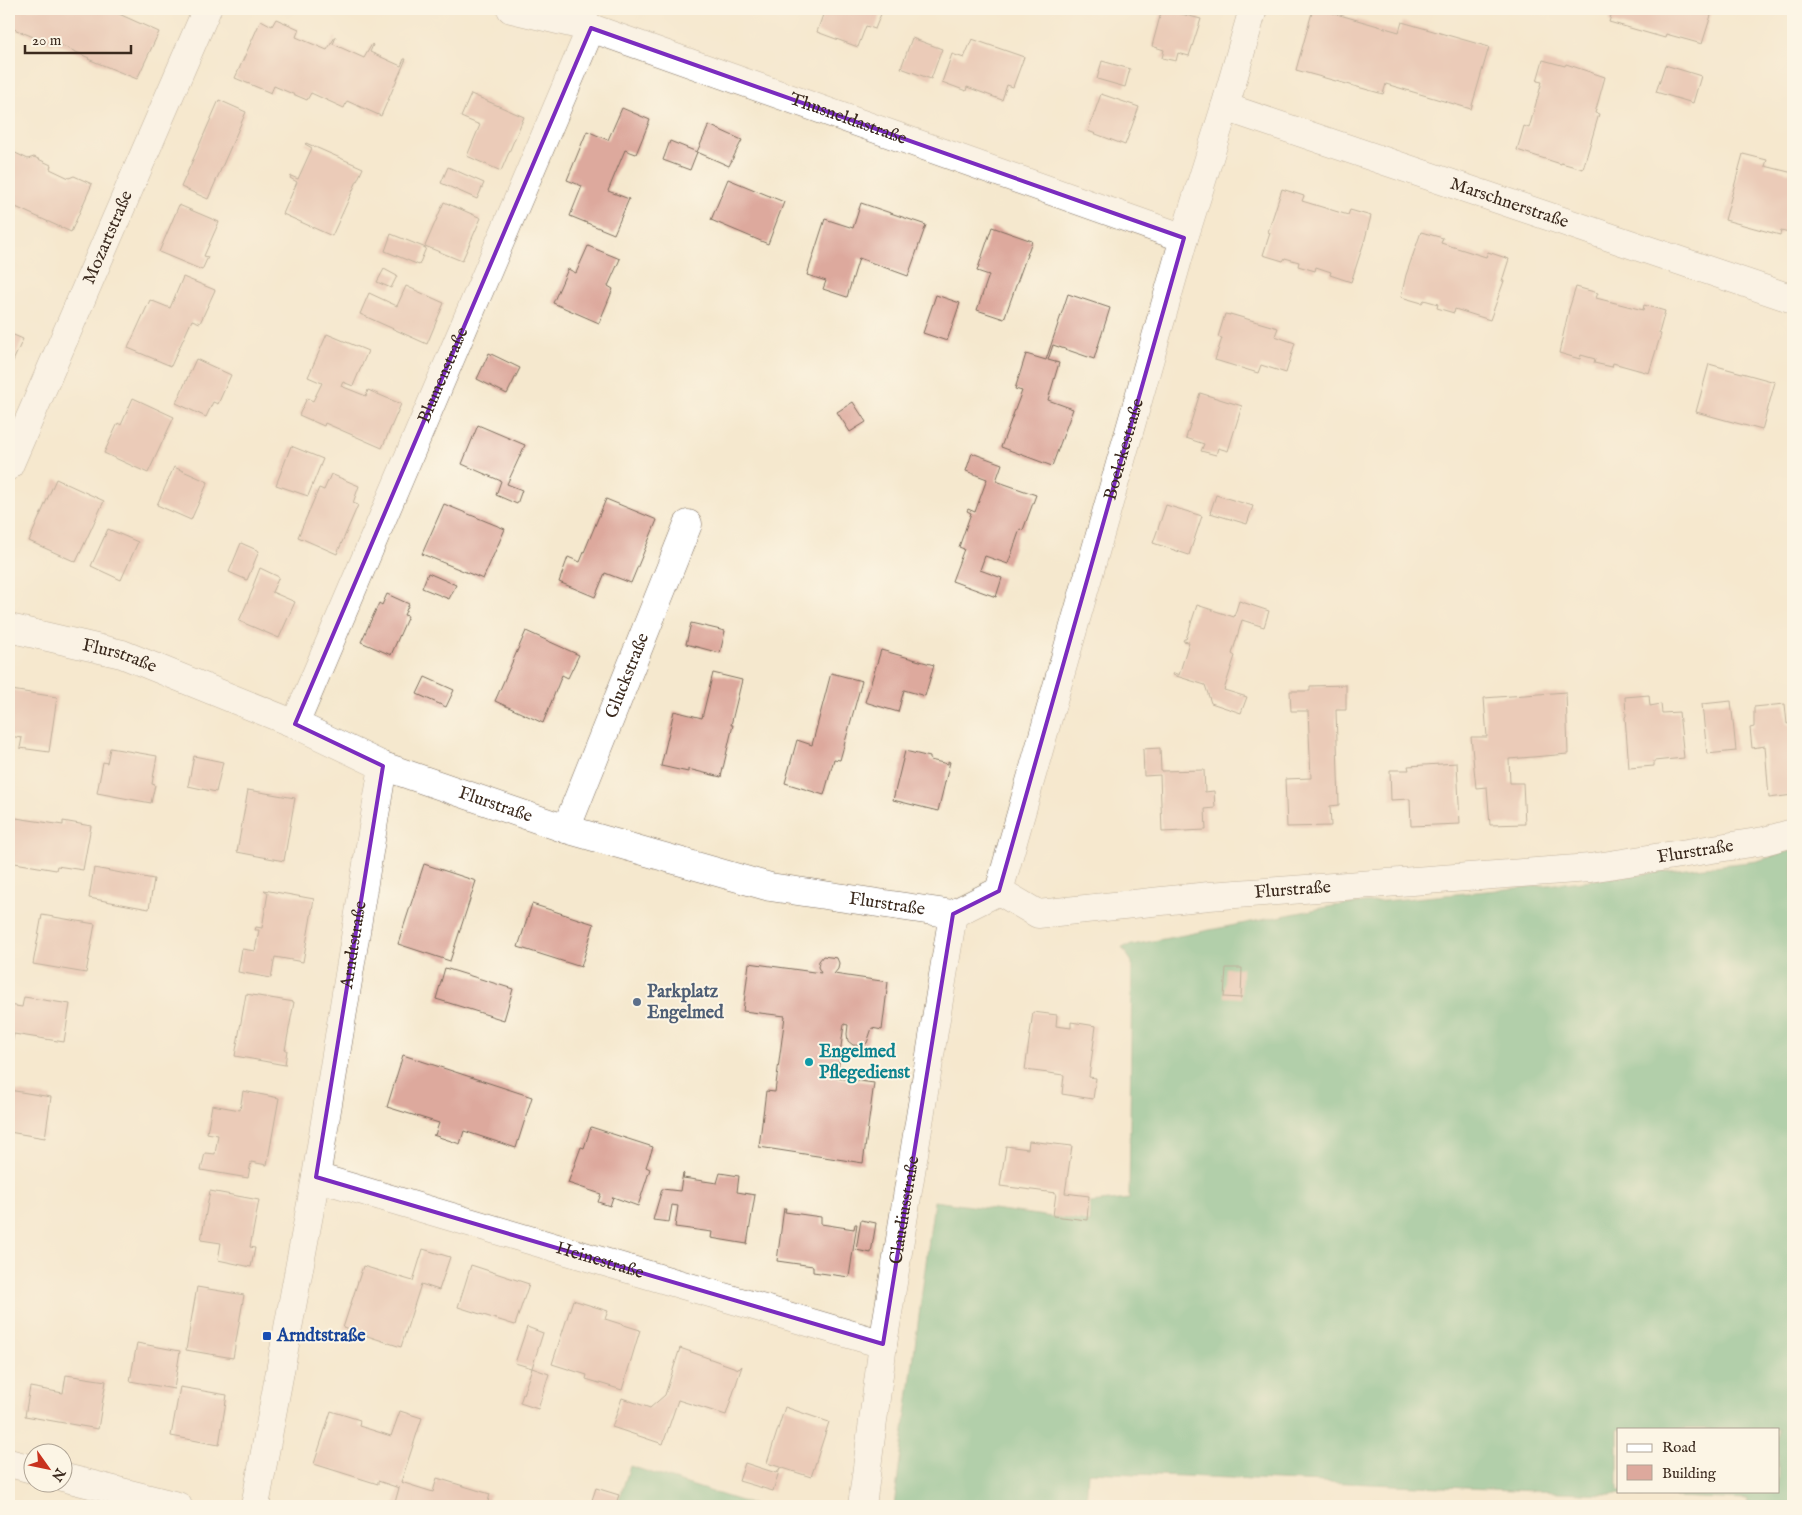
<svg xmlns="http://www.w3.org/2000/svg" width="1802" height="1515" viewBox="0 0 1802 1515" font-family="'IM FELL English',serif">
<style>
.forest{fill:#60b17e;stroke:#4e6e4e;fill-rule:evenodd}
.building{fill:#dda99d}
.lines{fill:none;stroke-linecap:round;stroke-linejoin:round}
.minor-casing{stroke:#7c6c5c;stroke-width:29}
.minor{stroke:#fff;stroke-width:28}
.marked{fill:none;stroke:#7b2cbf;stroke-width:4;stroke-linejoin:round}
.service-dot{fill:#5c6f8a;stroke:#fcf5e5;stroke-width:2}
.culture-dot{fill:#0f9aa8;stroke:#fcf5e5;stroke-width:2}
.transit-dot{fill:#1a4fb4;stroke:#fcf5e5;stroke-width:2}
.labels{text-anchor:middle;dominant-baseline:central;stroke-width:4;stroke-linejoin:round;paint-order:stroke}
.street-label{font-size:18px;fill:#3b2a1e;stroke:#fcf5e5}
.service-label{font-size:18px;font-weight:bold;fill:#4e5e75;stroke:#fcf5e5;text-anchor:start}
.culture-label{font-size:18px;font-weight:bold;fill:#0d838f;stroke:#fcf5e5;text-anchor:start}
.transit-label{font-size:18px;font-weight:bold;fill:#164399;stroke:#fcf5e5;text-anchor:start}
</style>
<rect width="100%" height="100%" fill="#fcf5e5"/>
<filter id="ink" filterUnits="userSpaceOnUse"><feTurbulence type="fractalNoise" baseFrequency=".02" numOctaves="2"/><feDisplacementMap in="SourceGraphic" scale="10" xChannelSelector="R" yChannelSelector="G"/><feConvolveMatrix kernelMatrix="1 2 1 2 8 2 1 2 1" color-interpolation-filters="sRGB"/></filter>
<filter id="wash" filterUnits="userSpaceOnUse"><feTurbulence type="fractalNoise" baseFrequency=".0096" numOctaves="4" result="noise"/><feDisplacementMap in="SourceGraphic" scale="20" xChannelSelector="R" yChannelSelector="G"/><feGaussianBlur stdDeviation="1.12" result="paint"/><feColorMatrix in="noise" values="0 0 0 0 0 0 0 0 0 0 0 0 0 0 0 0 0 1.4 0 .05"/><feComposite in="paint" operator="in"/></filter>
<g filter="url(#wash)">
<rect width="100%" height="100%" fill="#f5e8ce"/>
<g class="forest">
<path d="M 1793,850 L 1793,1506 L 1747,1506 L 1748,1500 L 1088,1472 L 1086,1506 L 894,1506 L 934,1201 L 1089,1222 L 1090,1203 L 1129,1199 L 1132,962 L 1122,947 L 1333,906 L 1547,885 L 1757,861 ZM 1618,1429 L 1778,1429 L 1778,1491 L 1618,1491 Z"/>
<path d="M 630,1466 L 757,1506 L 617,1506 Z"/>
</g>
<g id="blocks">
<g class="building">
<path d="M 9,9 L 108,9 L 159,32 L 137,79 L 88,59 L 89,58 L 54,42 L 53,45 L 9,27 Z"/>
<path d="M 825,9 L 883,9 L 875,29 L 866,26 L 858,47 L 817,32 Z"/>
<path d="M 1162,9 L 1201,19 L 1189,56 L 1178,53 L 1176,61 L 1162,58 L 1164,50 L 1152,46 Z"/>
<path d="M 1313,9 L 1319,9 L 1399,32 L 1402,22 L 1489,47 L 1471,109 L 1386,84 L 1383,94 L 1296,70 Z"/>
<path d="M 1613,9 L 1713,9 L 1702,44 L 1666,34 L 1665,38 L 1609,22 Z"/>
<path d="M 276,19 L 299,29 L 296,37 L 327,50 L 335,37 L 336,37 L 333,44 L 364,58 L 372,44 L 373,45 L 370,52 L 401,66 L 404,59 L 406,59 L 381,116 L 347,101 L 344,108 L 311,93 L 307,100 L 274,86 L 271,93 L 235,78 L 261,20 L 272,26 Z"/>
<path d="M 912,38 L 942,49 L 931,79 L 901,68 Z"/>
<path d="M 972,39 L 1024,57 L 1013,87 L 1007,85 L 1002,100 L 967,87 L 966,91 L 942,82 L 952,54 L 964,58 Z"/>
<path d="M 1543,60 L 1565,66 L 1566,64 L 1605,77 L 1595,113 L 1599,114 L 1583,169 L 1561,163 L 1561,164 L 1517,150 L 1524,126 L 1529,128 L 1542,82 L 1537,81 Z"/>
<path d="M 1102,61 L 1130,69 L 1125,87 L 1097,79 Z"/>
<path d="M 1793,61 L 1793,77 L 1789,75 Z"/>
<path d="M 1665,65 L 1701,76 L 1693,103 L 1656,92 Z"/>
<path d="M 471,94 L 524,117 L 501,171 L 467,156 L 480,125 L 461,117 Z"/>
<path d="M 1101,94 L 1139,107 L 1125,145 L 1088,131 Z"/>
<path d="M 219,100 L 246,112 L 208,199 L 181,187 Z"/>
<path d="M 622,108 L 650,120 L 636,154 L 625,150 L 608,191 L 629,199 L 614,234 L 570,216 L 582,186 L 567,180 L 587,131 L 608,140 Z"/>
<path d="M 709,125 L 742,140 L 729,166 L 697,152 Z"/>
<path d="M 670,141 L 697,152 L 690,170 L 663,160 Z"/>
<path d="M 306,143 L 363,168 L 332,236 L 283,214 L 297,182 L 290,178 L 291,176 L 298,179 L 312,148 L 305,144 Z"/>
<path d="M 9,150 L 28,159 L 34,157 L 51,165 L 50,169 L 69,178 L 74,176 L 92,184 L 71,232 L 9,204 Z"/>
<path d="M 1743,154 L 1767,160 L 1765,166 L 1793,173 L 1793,234 L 1781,231 L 1780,235 L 1725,220 Z"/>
<path d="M 448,167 L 484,183 L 477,199 L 441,183 Z"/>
<path d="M 728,179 L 784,202 L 768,244 L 711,220 Z"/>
<path d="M 1282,189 L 1304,196 L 1302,201 L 1348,215 L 1350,210 L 1371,216 L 1365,239 L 1351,282 L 1330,275 L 1331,272 L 1316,267 L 1315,271 L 1298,266 L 1299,262 L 1285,258 L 1283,261 L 1263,255 L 1270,233 L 1268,232 Z"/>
<path d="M 444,202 L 481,218 L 462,261 L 425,246 Z"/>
<path d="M 861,203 L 926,225 L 908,276 L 859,258 L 847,297 L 823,289 L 826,281 L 807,275 L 825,219 L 853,228 Z"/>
<path d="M 179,205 L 219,222 L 204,256 L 208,257 L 202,270 L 159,252 Z"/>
<path d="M 992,227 L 1032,241 L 1004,319 L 977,310 L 989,275 L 977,271 Z"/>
<path d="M 1421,232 L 1443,238 L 1441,243 L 1486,257 L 1488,252 L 1509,259 L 1502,281 L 1504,281 L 1490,320 L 1455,309 L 1454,313 L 1437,308 L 1438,304 L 1424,300 L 1422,303 L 1401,297 L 1406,275 Z"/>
<path d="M 391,234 L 426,248 L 419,265 L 385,251 Z"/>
<path d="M 588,246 L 620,259 L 608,286 L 613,289 L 599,323 L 553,303 L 568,269 L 576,273 Z"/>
<path d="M 384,269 L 397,276 L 391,288 L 377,282 Z"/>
<path d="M 183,277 L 215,290 L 200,323 L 192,320 L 171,366 L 128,348 L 150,300 L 170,308 Z"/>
<path d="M 406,286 L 444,303 L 427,344 L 360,314 L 369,293 L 397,306 Z"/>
<path d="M 1576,287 L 1598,293 L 1596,298 L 1643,310 L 1644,305 L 1665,311 L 1659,333 L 1661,334 L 1649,373 L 1613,363 L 1612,367 L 1594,363 L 1595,359 L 1581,355 L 1580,359 L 1559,353 L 1569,309 Z"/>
<path d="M 1068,294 L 1110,308 L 1094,359 L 1053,345 L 1048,360 L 1059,363 L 1048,400 L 1073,409 L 1052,466 L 1001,447 L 1022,391 L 1015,389 L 1026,354 L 1046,360 Z"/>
<path d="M 936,295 L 960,303 L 947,341 L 923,333 Z"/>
<path d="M 1225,314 L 1230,315 L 1230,314 L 1278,328 L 1275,336 L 1295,343 L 1286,373 L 1261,365 L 1258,373 L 1215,360 L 1222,338 L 1218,337 Z"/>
<path d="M 9,333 L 23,339 L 9,370 Z"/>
<path d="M 327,334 L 368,351 L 353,386 L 343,382 L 341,386 L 366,396 L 368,390 L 401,404 L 382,448 L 325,423 L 324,426 L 299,415 L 307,398 L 313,401 L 322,383 L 308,377 Z"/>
<path d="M 489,353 L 520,368 L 507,394 L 477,379 Z"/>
<path d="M 196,359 L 231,375 L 218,404 L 213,402 L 206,417 L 176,403 Z"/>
<path d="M 1709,364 L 1775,382 L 1762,430 L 1696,412 Z"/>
<path d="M 1200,393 L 1242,406 L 1228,451 L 1218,448 L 1216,455 L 1201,451 L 1204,444 L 1186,438 Z"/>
<path d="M 133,398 L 174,417 L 148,473 L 104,453 L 118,423 L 121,425 Z"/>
<path d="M 853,402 L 866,422 L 850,432 L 837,412 Z"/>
<path d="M 478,425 L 525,445 L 507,484 L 522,490 L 517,504 L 496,495 L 501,481 L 462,464 Z"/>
<path d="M 291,446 L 323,459 L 308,496 L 276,485 Z"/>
<path d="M 972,453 L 1002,464 L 996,481 L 1036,495 L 1023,530 L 1020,529 L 1008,564 L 985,556 L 980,570 L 1002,578 L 996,597 L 952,581 L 964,549 L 959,547 L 971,513 L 967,511 L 968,509 L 975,512 L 987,479 L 966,471 Z"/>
<path d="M 174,467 L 208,482 L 191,520 L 157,505 Z"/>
<path d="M 331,474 L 359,486 L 353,503 L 358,505 L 337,554 L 298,537 L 319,488 L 324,490 Z"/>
<path d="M 56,479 L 104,501 L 76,562 L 29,541 Z"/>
<path d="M 1216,495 L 1253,506 L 1247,524 L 1210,513 Z"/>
<path d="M 606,499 L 657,520 L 631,583 L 605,573 L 595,597 L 559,582 L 568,557 L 580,562 Z"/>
<path d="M 444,504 L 505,529 L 483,579 L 422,554 Z"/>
<path d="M 1166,505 L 1202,516 L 1189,555 L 1153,543 Z"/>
<path d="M 108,529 L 138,542 L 121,580 L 91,566 Z"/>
<path d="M 241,543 L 259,551 L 247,580 L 229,572 Z"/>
<path d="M 260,568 L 279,577 L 272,592 L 295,602 L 279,638 L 239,621 L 254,587 L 253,586 Z"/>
<path d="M 428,573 L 456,585 L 449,599 L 422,588 Z"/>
<path d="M 387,594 L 409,604 L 404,615 L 408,616 L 391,655 L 361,642 L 379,603 L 382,605 Z"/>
<path d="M 1239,601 L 1269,611 L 1264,627 L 1242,620 L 1232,654 L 1235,656 L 1224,690 L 1247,697 L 1241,713 L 1211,703 L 1205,685 L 1173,675 L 1174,673 L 1179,675 L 1189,642 L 1183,641 L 1184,639 L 1186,639 L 1197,605 L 1234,617 Z"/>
<path d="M 691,623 L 725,631 L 720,653 L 686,644 Z"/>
<path d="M 526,631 L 579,655 L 568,678 L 562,675 L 543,723 L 495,701 Z"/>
<path d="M 881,650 L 934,665 L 925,696 L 904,690 L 898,712 L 865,702 Z"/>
<path d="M 713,673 L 742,680 L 731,725 L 733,725 L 721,777 L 688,769 L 688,772 L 661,766 L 674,711 L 702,718 Z"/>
<path d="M 831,673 L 862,681 L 840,760 L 834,759 L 824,795 L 785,783 L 797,740 L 812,745 Z"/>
<path d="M 425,677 L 454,690 L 446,707 L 417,694 Z"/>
<path d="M 1346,685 L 1346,710 L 1336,710 L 1339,805 L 1330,806 L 1331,826 L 1287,827 L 1285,779 L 1311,778 L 1308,711 L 1291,711 L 1290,691 L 1310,691 L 1310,686 Z"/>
<path d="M 11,690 L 57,697 L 49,752 L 20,748 L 22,738 L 9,736 L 9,704 Z"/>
<path d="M 1566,692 L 1568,754 L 1509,759 L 1510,783 L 1523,783 L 1525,824 L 1490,825 L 1487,787 L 1476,788 L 1471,737 L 1487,737 L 1484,698 Z"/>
<path d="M 1649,695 L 1650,706 L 1661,704 L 1662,713 L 1679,712 L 1684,758 L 1654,761 L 1654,766 L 1629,768 L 1625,717 L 1626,716 L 1625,697 Z"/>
<path d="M 1731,701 L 1736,751 L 1707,754 L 1702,704 Z"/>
<path d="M 1785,704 L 1787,724 L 1790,723 L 1793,742 L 1793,795 L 1769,798 L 1765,746 L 1752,748 L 1750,728 L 1754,727 L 1754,707 Z"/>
<path d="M 110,748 L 157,756 L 152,784 L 155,785 L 151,803 L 97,793 L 103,762 L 107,763 Z"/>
<path d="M 1160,748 L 1161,771 L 1204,770 L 1205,792 L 1214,791 L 1215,808 L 1205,809 L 1206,830 L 1162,832 L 1160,775 L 1144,776 L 1143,749 Z"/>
<path d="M 905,751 L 930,757 L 930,760 L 948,764 L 948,761 L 950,762 L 938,811 L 893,800 Z"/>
<path d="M 194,756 L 223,762 L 216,792 L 188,786 Z"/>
<path d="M 1457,763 L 1460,824 L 1411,826 L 1410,799 L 1391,800 L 1390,770 L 1409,770 L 1408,766 Z"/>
<path d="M 248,790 L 295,798 L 284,861 L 237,852 Z"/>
<path d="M 9,817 L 63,825 L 63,821 L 91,826 L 83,870 L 57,866 L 56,870 L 9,862 Z"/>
<path d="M 424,864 L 476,881 L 450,961 L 398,944 Z"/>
<path d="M 94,868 L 154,879 L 149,909 L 89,898 Z"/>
<path d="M 264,890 L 314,899 L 303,962 L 275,957 L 271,978 L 238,972 L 242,949 L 255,951 L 259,930 L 255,930 L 256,927 L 262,928 L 268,893 Z"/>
<path d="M 532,904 L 594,924 L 581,967 L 518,947 Z"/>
<path d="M 42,915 L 95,924 L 86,973 L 33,964 Z"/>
<path d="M 823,956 L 837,958 L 839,963 L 838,969 L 834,974 L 888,982 L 882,1030 L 872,1028 L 867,1043 L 862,1046 L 853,1045 L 848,1041 L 847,1034 L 848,1025 L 844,1024 L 837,1078 L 874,1083 L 863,1163 L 759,1147 L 766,1091 L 775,1092 L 785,1016 L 743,1011 L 749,963 L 821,973 L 818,967 L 819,961 Z"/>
<path d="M 445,968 L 513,989 L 504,1020 L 436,999 Z"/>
<path d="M 1226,968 L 1242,968 L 1241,998 L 1224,997 Z"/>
<path d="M 246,994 L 294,1002 L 285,1050 L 287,1050 L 285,1065 L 235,1056 Z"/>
<path d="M 24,997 L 70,1004 L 64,1042 L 14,1034 L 12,1044 L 9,1043 L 9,1005 L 22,1007 Z"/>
<path d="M 1033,1012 L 1057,1015 L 1056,1026 L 1071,1028 L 1071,1022 L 1096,1026 L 1089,1077 L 1096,1078 L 1093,1099 L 1062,1094 L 1064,1075 L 1025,1070 Z"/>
<path d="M 403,1055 L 532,1097 L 516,1148 L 464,1131 L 460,1144 L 433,1135 L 435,1135 L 439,1123 L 387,1107 Z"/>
<path d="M 9,1090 L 51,1097 L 45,1138 L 9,1132 Z"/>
<path d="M 243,1091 L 279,1098 L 267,1165 L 251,1162 L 248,1178 L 201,1170 L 205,1153 L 215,1154 L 218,1135 L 207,1133 L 212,1105 L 240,1110 Z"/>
<path d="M 591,1127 L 653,1147 L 646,1167 L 650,1169 L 638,1206 L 613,1197 L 610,1206 L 598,1202 L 601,1194 L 568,1183 L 581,1147 L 584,1148 Z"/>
<path d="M 1029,1141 L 1072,1146 L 1065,1193 L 1089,1196 L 1087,1220 L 1053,1216 L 1056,1193 L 1000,1186 L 1006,1146 L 1028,1149 Z"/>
<path d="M 683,1173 L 684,1174 L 683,1178 L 717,1183 L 720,1173 L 739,1176 L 737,1192 L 755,1195 L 747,1244 L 711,1238 L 712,1232 L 675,1227 L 678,1206 L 672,1205 L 669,1222 L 653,1220 L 662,1189 L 680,1191 Z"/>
<path d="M 210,1191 L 259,1200 L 250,1247 L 255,1248 L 251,1267 L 218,1260 L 221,1243 L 201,1240 Z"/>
<path d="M 784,1208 L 786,1208 L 785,1212 L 821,1217 L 821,1224 L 854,1229 L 855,1224 L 857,1224 L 849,1277 L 813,1272 L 813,1266 L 777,1261 Z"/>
<path d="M 861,1220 L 876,1223 L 871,1253 L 856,1250 Z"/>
<path d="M 423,1249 L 450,1257 L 439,1290 L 421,1284 L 401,1347 L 343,1328 L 363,1266 L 413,1281 Z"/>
<path d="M 471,1265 L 529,1284 L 515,1325 L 458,1307 Z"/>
<path d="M 197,1287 L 244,1295 L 233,1358 L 186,1350 Z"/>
<path d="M 573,1300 L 608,1311 L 605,1319 L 640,1330 L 622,1390 L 586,1379 L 587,1375 L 552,1364 Z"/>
<path d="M 527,1327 L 543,1333 L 532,1368 L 515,1363 Z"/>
<path d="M 137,1343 L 180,1351 L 174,1389 L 130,1381 Z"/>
<path d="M 680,1348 L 739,1369 L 742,1366 L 726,1415 L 678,1400 L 663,1444 L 612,1427 L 622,1398 L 650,1408 L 665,1395 Z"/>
<path d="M 532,1368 L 549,1374 L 538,1409 L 520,1403 Z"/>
<path d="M 66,1375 L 106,1381 L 98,1429 L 25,1416 L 30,1387 L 63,1393 Z"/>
<path d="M 180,1387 L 227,1395 L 219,1445 L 171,1436 Z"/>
<path d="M 785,1407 L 829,1422 L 811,1477 L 767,1463 Z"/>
<path d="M 331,1411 L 360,1420 L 359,1426 L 391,1436 L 400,1411 L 422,1418 L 401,1482 L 433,1492 L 437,1478 L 490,1494 L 487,1506 L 394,1506 L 399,1488 L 378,1481 L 378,1484 L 314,1464 Z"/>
<path d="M 745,1463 L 776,1473 L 780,1468 L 773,1491 L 739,1481 Z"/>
<path d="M 596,1488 L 619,1495 L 615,1506 L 590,1506 Z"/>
</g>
</g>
</g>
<g filter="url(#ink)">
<use href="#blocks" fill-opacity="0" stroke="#7c6c5c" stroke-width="1"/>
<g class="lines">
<defs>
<g id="minor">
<path id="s1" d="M 511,9 L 591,28 L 1184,238"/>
<path id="s2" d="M 1225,107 L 1793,299"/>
<path id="s3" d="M 9,466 L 207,9"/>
<path id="s4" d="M 9,628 L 122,654 L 295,724 L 383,766 L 566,829 L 770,887 L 953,914 L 999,891"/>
<path id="s5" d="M 295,724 L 591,28"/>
<path id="s6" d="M 566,829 L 688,524"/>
<path id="s7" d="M 999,891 L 1184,238 L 1225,107 L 1253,9"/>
<path id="s8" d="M 999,891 L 1038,914 L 1209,896 L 1590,868 L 1764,841 L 1793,833"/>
<path id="s9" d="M 316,1177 L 883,1344"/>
<path d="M 9,1463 L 32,1469"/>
<path d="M 62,1477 L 178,1506"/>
<path id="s10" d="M 255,1506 L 316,1177 L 383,766"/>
<path id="s11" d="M 862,1506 L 883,1344 L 953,914"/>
</g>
</defs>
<use href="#minor" class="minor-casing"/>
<use href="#minor" class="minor"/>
</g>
</g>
<path d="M0 0H1802V1515H0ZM 591,28 L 1184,238 L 999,891 L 953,914 L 883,1344 L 316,1177 L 383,766 L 295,724 Z" fill="#f5e8ce" fill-opacity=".55" fill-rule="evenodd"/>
<path class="marked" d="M 591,28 L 1184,238 L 999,891 L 953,914 L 883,1344 L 316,1177 L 383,766 L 295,724 Z"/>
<circle class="service-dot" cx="637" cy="1002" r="5"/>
<circle class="culture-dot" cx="809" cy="1062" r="5"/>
<rect class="transit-dot" x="262" y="1331" width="10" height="10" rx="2.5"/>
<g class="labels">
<g class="street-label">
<text stroke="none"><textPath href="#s1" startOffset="355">Thusneldastraße</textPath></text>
<text stroke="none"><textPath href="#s2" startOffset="300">Marschnerstraße</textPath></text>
<text stroke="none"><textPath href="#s3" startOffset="249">Mozartstraße</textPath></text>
<text stroke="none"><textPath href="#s5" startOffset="379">Blumenstraße</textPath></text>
<text stroke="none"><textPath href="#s7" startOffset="459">Boelckestraße</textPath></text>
<text stroke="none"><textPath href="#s4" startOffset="114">Flurstraße</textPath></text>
<text stroke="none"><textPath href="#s6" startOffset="165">Gluckstraße</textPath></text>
<text stroke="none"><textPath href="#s4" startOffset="519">Flurstraße</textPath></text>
<text stroke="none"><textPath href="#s8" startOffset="706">Flurstraße</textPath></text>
<text stroke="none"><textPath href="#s8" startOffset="301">Flurstraße</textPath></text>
<text stroke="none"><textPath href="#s4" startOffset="924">Flurstraße</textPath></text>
<text stroke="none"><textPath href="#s10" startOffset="570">Arndtstraße</textPath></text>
<text stroke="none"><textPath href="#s11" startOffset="299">Claudiusstraße</textPath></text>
<text stroke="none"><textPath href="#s9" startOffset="296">Heinestraße</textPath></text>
</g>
<g class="service-label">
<text x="647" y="992">Parkplatz<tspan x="647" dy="21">Engelmed</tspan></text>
</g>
<g class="culture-label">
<text x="819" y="1052">Engelmed<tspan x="819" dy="21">Pflegedienst</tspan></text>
</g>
<g class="transit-label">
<text x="277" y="1336">Arndtstraße</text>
</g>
</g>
<rect width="1802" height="1515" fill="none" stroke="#fcf5e5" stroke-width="30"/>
<rect x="1617" y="1428" width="162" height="65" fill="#fcf5e5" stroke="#afa495"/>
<rect x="1627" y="1444" width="25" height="8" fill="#ffffff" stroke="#afa495"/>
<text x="1662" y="1452" font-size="15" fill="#3b2a1e">Road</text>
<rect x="1627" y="1465" width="25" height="15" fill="#dda99d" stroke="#afa495"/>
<text x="1662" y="1478" font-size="15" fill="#3b2a1e">Building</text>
<g transform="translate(48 1468) rotate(123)"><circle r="24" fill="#fcf5e5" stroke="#afa495"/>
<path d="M0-4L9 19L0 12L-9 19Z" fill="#c8321e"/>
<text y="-8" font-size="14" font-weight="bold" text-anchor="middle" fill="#3b2a1e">N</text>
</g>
<path d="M25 45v8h106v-8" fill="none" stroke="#3b2a1e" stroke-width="2.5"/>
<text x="32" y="45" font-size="15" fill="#3b2a1e" stroke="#fcf5e5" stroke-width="4" paint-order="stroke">20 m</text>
</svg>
